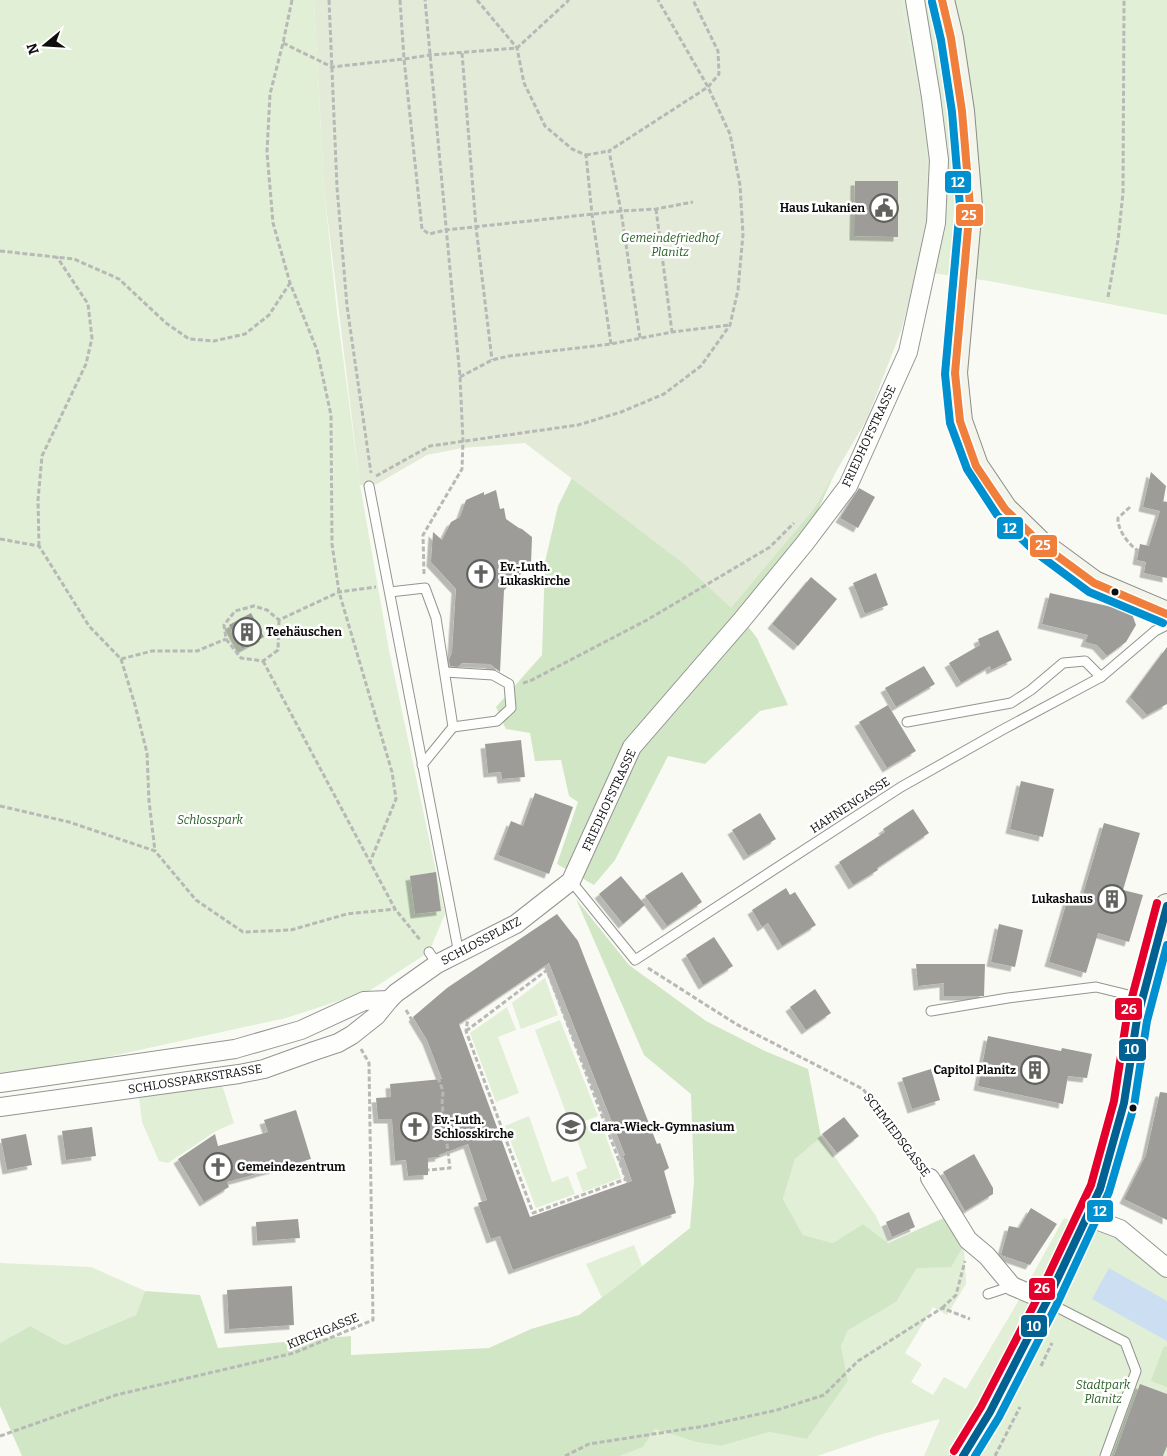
<svg xmlns="http://www.w3.org/2000/svg" width="1167" height="1456" viewBox="0 0 1167 1456" font-family="Bitter,serif">
<style>
.green{fill:#e0efd5}
.forest{fill:#d0e6c4}
.cemetery{fill:#e3ebd8}
.water{fill:#ccdff2}
.building{fill:#9e9c99;fill-rule:evenodd;filter:url(#shadow)}
.lines{fill:none;stroke-linecap:round;stroke-linejoin:round}
.lane-casing{stroke:#949492;stroke-width:11}
.street-casing{stroke:#949492;stroke-width:20}
.secondary-casing{stroke:#8b8b88;stroke-width:26}
.path{stroke:#b8b8b7;stroke-width:3;stroke-dasharray:5 2.5;stroke-linecap:butt}
.lane{stroke:#fefefd;stroke-width:9}
.street{stroke:#fefefd;stroke-width:18}
.secondary{stroke:#f3f4ea;stroke-width:24}
.bus-1-casing{stroke:#fff;stroke-width:11}
.bus-2-casing{stroke:#fff;stroke-width:11}
.bus-3-casing{stroke:#fff;stroke-width:11}
.bus-4-casing{stroke:#fff;stroke-width:11}
.bus-1{stroke:#006192;stroke-width:8}
.bus-2{stroke:#008fcf;stroke-width:8}
.bus-3{stroke:#f07f3c;stroke-width:8}
.bus-4{stroke:#e4002b;stroke-width:8}
.bus-dot{fill:#0e0e0e;stroke:#fff;stroke-width:2}
.labels{text-anchor:middle;dominant-baseline:central;stroke-width:5;stroke-linejoin:round;paint-order:stroke}
.poi-label{font-size:12px;font-weight:bold;fill:#0e0e0e;stroke:#fff;text-anchor:start}
.park-label{font-size:12px;font-style:italic;fill:#276023;stroke:#fff}
.street-label{font-size:12px;fill:#0e0e0e;stroke:#fff}
.line-badge{stroke:#fff;stroke-width:2}
.badge-label{font-size:14px;text-anchor:middle;font-weight:bold;fill:#fff}
</style>
<defs>
<filter id="shadow"><feDropShadow dx="-4.5" dy="4.5" stdDeviation="0" flood-color="#0004"/></filter>
</defs>
<rect width="100%" height="100%" fill="#fafaf4"/>
<g class="green">
<path d="M 0,0 L 314,0 L 324,189 L 337,312 L 360,485 L 389,650 L 445,914 L 429,952 L 369,991 L 286,1018 L 66,1066 L 0,1075 Z"/>
<path d="M 901,0 L 1167,0 L 1167,315 L 989,281 L 917,271 L 920,94 Z"/>
<path d="M 545,978 L 558,1015 L 521,1029 L 512,1003 Z"/>
<path d="M 507,1007 L 516,1030 L 498,1037 L 519,1093 L 496,1102 L 470,1033 Z"/>
<path d="M 560,1020 L 598,1116 L 571,1126 L 535,1030 Z"/>
<path d="M 220,1082 L 224,1091 L 234,1123 L 216,1131 L 168,1163 L 159,1161 L 142,1122 L 139,1097 Z"/>
<path d="M 529,1116 L 552,1182 L 568,1176 L 575,1194 L 536,1208 L 505,1126 Z"/>
<path d="M 600,1121 L 621,1178 L 583,1192 L 576,1173 L 587,1168 L 574,1131 Z"/>
<path d="M 821,1137 L 876,1216 L 888,1243 L 863,1224 L 833,1243 L 803,1235 L 783,1199 L 795,1159 Z"/>
<path d="M 1064,1218 L 1115,1237 L 1167,1279 L 1167,1456 L 924,1456 L 940,1419 L 879,1435 L 817,1456 L 620,1456 L 643,1447 L 655,1429 L 696,1442 L 721,1446 L 769,1432 L 807,1439 L 848,1381 L 841,1346 L 848,1329 L 896,1302 L 917,1268 L 964,1245 L 966,1284 L 947,1315 L 933,1307 L 905,1353 L 922,1364 L 911,1382 L 933,1395 L 944,1377 L 966,1389 L 1012,1312 Z"/>
<path d="M 634,1245 L 642,1266 L 602,1298 L 586,1264 Z"/>
<path d="M 0,1263 L 91,1267 L 145,1291 L 136,1315 L 65,1345 L 30,1326 L 0,1343 Z"/>
</g>
<g class="forest">
<path d="M 881,372 L 813,521 L 739,615 L 757,638 L 788,705 L 760,711 L 705,764 L 668,756 L 615,860 L 594,885 L 557,864 L 578,802 L 569,796 L 561,760 L 535,761 L 530,733 L 506,729 L 496,707 L 542,655 L 545,562 L 558,506 L 572,478 Z"/>
<path d="M 576,899 L 629,965 L 706,1021 L 765,1051 L 808,1069 L 821,1137 L 795,1159 L 783,1199 L 803,1235 L 833,1243 L 863,1224 L 888,1243 L 946,1217 L 964,1245 L 951,1267 L 917,1268 L 896,1302 L 848,1330 L 841,1346 L 848,1381 L 807,1439 L 769,1432 L 721,1446 L 696,1442 L 655,1429 L 643,1447 L 620,1456 L 22,1456 L 0,1406 L 0,1343 L 30,1326 L 65,1345 L 136,1315 L 145,1291 L 200,1295 L 218,1348 L 351,1336 L 351,1355 L 489,1348 L 531,1329 L 579,1315 L 621,1283 L 690,1228 L 694,1182 L 691,1094 L 644,1055 Z"/>
<path d="M 1164,1346 L 1167,1347 L 1167,1387 L 1151,1381 Z"/>
</g>
<path class="cemetery" d="M 314,0 L 901,0 L 920,94 L 927,160 L 927,221 L 917,271 L 901,331 L 867,419 L 814,509 L 731,608 L 684,564 L 525,443 L 462,448 L 427,455 L 377,484 L 369,486 L 360,485 L 324,189 Z"/>
<path class="water" d="M 1109,1268 L 1167,1301 L 1167,1341 L 1092,1299 Z"/>
<g class="building">
<path d="M 855,181 L 898,181 L 898,237 L 854,236 Z"/>
<path d="M 1151,472 L 1166,486 L 1163,503 L 1163,501 L 1167,502 L 1167,578 L 1144,573 L 1146,562 L 1137,560 L 1140,544 L 1149,546 L 1160,511 L 1143,507 Z"/>
<path d="M 859,488 L 875,497 L 858,528 L 840,518 Z"/>
<path d="M 496,490 L 500,509 L 504,508 L 506,519 L 519,528 L 522,529 L 532,537 L 531,564 L 504,590 L 500,672 L 490,664 L 462,663 L 458,667 L 450,666 L 449,660 L 452,652 L 456,589 L 431,562 L 433,532 L 442,540 L 451,522 L 460,517 L 466,500 L 484,492 L 484,495 Z"/>
<path d="M 876,573 L 888,605 L 865,614 L 853,583 Z"/>
<path d="M 811,577 L 837,599 L 798,646 L 772,624 Z"/>
<path d="M 1050,593 L 1112,607 L 1115,607 L 1132,614 L 1136,625 L 1126,642 L 1107,656 L 1097,645 L 1085,642 L 1088,635 L 1042,624 Z"/>
<path d="M 251,613 L 264,637 L 242,649 L 229,625 Z"/>
<path d="M 998,630 L 1012,660 L 991,670 L 990,666 L 961,683 L 949,663 L 980,645 L 978,639 Z"/>
<path d="M 1167,647 L 1167,704 L 1147,715 L 1130,697 Z"/>
<path d="M 924,666 L 935,684 L 896,707 L 885,688 Z"/>
<path d="M 888,705 L 916,751 L 887,768 L 859,722 Z"/>
<path d="M 521,740 L 525,777 L 502,779 L 501,772 L 488,773 L 485,744 Z"/>
<path d="M 1021,781 L 1054,789 L 1043,837 L 1010,829 Z"/>
<path d="M 535,793 L 573,807 L 549,874 L 498,855 L 511,821 L 523,826 Z"/>
<path d="M 913,809 L 929,833 L 877,868 L 878,870 L 853,885 L 839,862 L 885,832 L 883,829 Z"/>
<path d="M 760,813 L 776,839 L 748,856 L 732,830 Z"/>
<path d="M 1104,823 L 1140,833 L 1123,890 L 1143,895 L 1129,942 L 1098,933 L 1086,973 L 1049,962 L 1068,898 L 1081,901 Z"/>
<path d="M 436,872 L 441,911 L 415,914 L 410,876 Z"/>
<path d="M 682,872 L 702,902 L 667,926 L 645,896 Z"/>
<path d="M 621,876 L 645,905 L 623,924 L 599,894 Z"/>
<path d="M 786,888 L 790,895 L 795,892 L 816,925 L 782,946 L 768,923 L 762,927 L 752,910 Z"/>
<path d="M 557,914 L 578,941 L 657,1144 L 660,1143 L 669,1168 L 664,1171 L 676,1213 L 513,1270 L 500,1236 L 491,1239 L 478,1203 L 487,1200 L 468,1144 L 439,1155 L 440,1157 L 428,1158 L 428,1175 L 408,1176 L 406,1160 L 395,1161 L 392,1119 L 378,1119 L 376,1098 L 391,1097 L 390,1084 L 442,1079 L 427,1040 L 413,1017 L 447,988 ZM 549,963 L 625,1155 L 623,1156 L 632,1181 L 530,1217 L 459,1024 Z"/>
<path d="M 999,924 L 1023,930 L 1015,967 L 991,962 Z"/>
<path d="M 714,937 L 733,966 L 703,985 L 686,955 Z"/>
<path d="M 916,964 L 985,964 L 984,996 L 944,996 L 944,983 L 918,986 Z"/>
<path d="M 815,989 L 831,1013 L 806,1030 L 790,1007 Z"/>
<path d="M 988,1036 L 1061,1051 L 1062,1048 L 1092,1054 L 1087,1078 L 1068,1076 L 1063,1104 L 978,1086 Z"/>
<path d="M 931,1069 L 940,1100 L 912,1109 L 902,1078 Z"/>
<path d="M 1160,1092 L 1167,1093 L 1167,1220 L 1124,1199 L 1146,1155 Z"/>
<path d="M 296,1110 L 311,1159 L 227,1182 L 229,1187 L 204,1202 L 178,1159 L 215,1134 L 218,1146 L 268,1132 L 264,1120 Z"/>
<path d="M 844,1117 L 859,1136 L 837,1153 L 822,1134 Z"/>
<path d="M 92,1127 L 96,1156 L 66,1160 L 62,1131 Z"/>
<path d="M 26,1134 L 32,1165 L 7,1170 L 1,1139 Z"/>
<path d="M 974,1154 L 993,1188 L 993,1194 L 965,1211 L 943,1172 Z"/>
<path d="M 1031,1208 L 1057,1224 L 1030,1265 L 1001,1255 L 1009,1226 L 1019,1228 Z"/>
<path d="M 909,1212 L 915,1227 L 892,1237 L 886,1222 Z"/>
<path d="M 298,1219 L 300,1238 L 257,1241 L 256,1222 Z"/>
<path d="M 292,1286 L 294,1325 L 229,1329 L 227,1290 Z"/>
<path d="M 1140,1384 L 1167,1394 L 1167,1446 L 1163,1456 L 1114,1456 Z"/>
</g>
<g class="lines">
<defs>
<g id="lane">
<path d="M 369,486 L 459,954"/>
<path d="M 390,592 L 425,588 L 436,618 L 453,727 L 422,765"/>
<path d="M 445,672 L 493,675 L 509,684 L 511,708 L 497,721 L 453,727"/>
<path d="M 907,722 L 1011,703 L 1031,690 L 1063,663 L 1085,661 L 1101,677"/>
<path d="M 571,881 L 635,960 L 901,787 L 1002,730 L 1101,677 L 1155,631 L 1167,625"/>
<path d="M 429,952 L 437,964"/>
<path d="M 931,1011 L 1008,998 L 1096,987 L 1141,998"/>
<path d="M 988,1294 L 1012,1286"/>
<path d="M 1047,1302 L 1125,1342 L 1136,1371 L 1105,1456"/>
</g>
<g id="street">
<path d="M 0,1083 L 235,1049 L 301,1030 L 364,1001 L 389,1000"/>
<path d="M 0,1107 L 239,1074 L 264,1069 L 314,1051 L 338,1043 L 352,1035 L 376,1016 L 389,1000 L 396,993 L 437,964 L 516,924 L 571,881 L 632,747 L 741,621 L 805,543 L 848,486 L 908,352 L 936,223 L 939,160 L 931,97 L 915,0"/>
<path d="M 930,1178 L 968,1240 L 987,1256 L 1012,1286 L 1047,1301"/>
<path d="M 1088,1217 L 1120,1229 L 1167,1268"/>
</g>
<g id="secondary">
<path d="M 942,0 L 951,38 L 962,111 L 970,206 L 955,373 L 960,421 L 976,466 L 1005,509 L 1041,544 L 1094,583 L 1167,614"/>
<path d="M 963,1456 L 990,1412 L 1047,1301 L 1100,1189 L 1124,1103 L 1137,1019 L 1167,906"/>
</g>
</defs>
<use href="#lane" class="lane-casing"/>
<use href="#street" class="street-casing"/>
<use href="#secondary" class="secondary-casing"/>
<g class="path">
<path d="M 292,0 L 283,43 L 270,94 L 267,152 L 273,223 L 290,283 L 317,350 L 331,415 L 332,544 L 339,592 L 392,772 L 396,799 L 370,862"/>
<path d="M 329,0 L 337,187 L 347,306 L 371,473"/>
<path d="M 400,0 L 404,59 L 422,229 L 429,234 L 446,230 L 621,211 L 656,209 L 693,202"/>
<path d="M 477,0 L 517,48 L 524,83 L 545,126 L 572,149 L 586,155 L 592,214 L 611,344"/>
<path d="M 283,43 L 332,67 L 404,59 L 430,55 L 517,48 L 569,0"/>
<path d="M 462,53 L 476,227 L 492,360"/>
<path d="M 586,155 L 609,151"/>
<path d="M 656,209 L 672,332"/>
<path d="M 0,251 L 74,259 L 119,279 L 166,323 L 189,339 L 214,341 L 245,334 L 269,315 L 290,283"/>
<path d="M 1108,297 L 1118,240 L 1123,193 L 1124,0"/>
<path d="M 640,338 L 621,211 L 609,151 L 708,87 L 719,74 L 718,51 L 693,0"/>
<path d="M 460,377 L 492,360 L 509,356 L 611,344 L 672,332 L 730,325"/>
<path d="M 376,476 L 430,446 L 578,425 L 621,412 L 664,394 L 701,366 L 730,325 L 738,290 L 743,234 L 740,185 L 730,134 L 708,87 L 658,0"/>
<path d="M 1130,507 L 1118,518 C 1117,529 1129,546 1139,551"/>
<path d="M 0,539 L 39,546 L 89,626 L 121,659 L 152,651 L 197,651 L 226,639"/>
<path d="M 39,546 L 38,500 L 42,456 L 86,364 L 92,338 L 88,304 L 57,257"/>
<path d="M 424,574 L 423,535 L 462,469 L 463,441 L 460,377 L 425,0"/>
<path d="M 279,620 L 278,650 L 263,661 L 241,658 L 226,639 L 224,625 L 235,611 L 254,606 L 267,610 L 279,620 L 339,592 L 376,587"/>
<path d="M 121,659 L 135,705 L 147,753 L 149,801 L 155,851"/>
<path d="M 263,661 L 395,909 L 421,941"/>
<path d="M 523,683 L 530,681 L 647,620 L 770,547 L 794,523"/>
<path d="M 0,806 L 69,822 L 155,851 L 196,900 L 243,932 L 291,930 L 347,914 L 395,909"/>
<path d="M 648,968 L 736,1024 L 863,1089 L 920,1165"/>
<path d="M 406,1010 L 425,1042 L 443,1091 L 442,1104 L 450,1168 L 428,1170"/>
<path d="M 466,1031 L 547,970 L 626,1179 L 533,1213 L 466,1031 L 468,1018"/>
<path d="M 942,1308 L 956,1295 L 965,1261"/>
<path d="M 1041,1366 L 1052,1343"/>
<path d="M 0,1436 L 116,1395 L 294,1353 L 373,1320 L 369,1063 L 361,1049"/>
<path d="M 565,1456 L 589,1444 L 705,1426 L 777,1410 L 824,1395 L 858,1361 L 942,1308 L 970,1319"/>
<path d="M 995,1456 L 1020,1407"/>
</g>
<use href="#lane" class="lane"/>
<use href="#street" class="street"/>
<use href="#secondary" class="secondary"/>
<defs>
<path id="bus-1" d="M 963,1456 L 990,1412 L 1047,1301 L 1100,1189 L 1124,1103 L 1137,1019 L 1167,906"/>
<g id="bus-2">
<path d="M 932,2 L 941,40 L 952,112 L 960,206 L 945,374 L 950,423 L 967,469 L 997,515 L 1035,552 L 1089,592 L 1163,623"/>
<path d="M 975,1456 L 999,1417 L 1056,1306 L 1109,1192 L 1134,1106 L 1147,1021 L 1167,945"/>
</g>
<path id="bus-3" d="M 942,0 L 951,38 L 962,111 L 970,206 L 955,373 L 960,421 L 976,466 L 1005,509 L 1041,544 L 1094,583 L 1167,614"/>
<path id="bus-4" d="M 954,1451 L 981,1407 L 1038,1297 L 1091,1185 L 1114,1101 L 1127,1016 L 1157,903"/>
</defs>
<use href="#bus-1" class="bus-1-casing"/>
<use href="#bus-2" class="bus-2-casing"/>
<use href="#bus-3" class="bus-3-casing"/>
<use href="#bus-4" class="bus-4-casing"/>
<use href="#bus-1" class="bus-1"/>
<use href="#bus-2" class="bus-2"/>
<use href="#bus-3" class="bus-3"/>
<use href="#bus-4" class="bus-4"/>
</g>
<defs>
<symbol id="civic-ring" viewBox="-11 -11 22 22"><circle r="9.5" fill="#fff" stroke="#61615e" stroke-width="1.5"/><path d="M-.6-6.5H3V-4.5H.6V-3L4-1V1h2V6H-6V1h2V-1L-.6-3ZM-1.2 2.5V6h2.4V2.5Z" fill="#61615e"/></symbol>
<symbol id="church-ring" viewBox="-11 -11 22 22"><circle r="9.5" fill="#fff" stroke="#61615e" stroke-width="1.5"/><path d="M-1.2-6h2.4v3.5h3.3v2.4h-3.3V6h-2.4V-.1h-3.3v-2.4h3.3Z" fill="#61615e"/></symbol>
<symbol id="building-ring" viewBox="-11 -11 22 22"><circle r="9.5" fill="#fff" stroke="#61615e" stroke-width="1.5"/><path d="M-4-6H4V6H1V3H-1V6H-4ZM-2.5-4.3h1.7v1.8h-1.7ZM.8-4.3h1.7v1.8H.8ZM-2.5-1h1.7V.8h-1.7ZM.8-1h1.7V.8H.8Z" fill="#61615e"/></symbol>
<symbol id="school-ring" viewBox="-11 -11 22 22"><circle r="9.5" fill="#fff" stroke="#61615e" stroke-width="1.5"/><path d="M0-5L7-2L0 1L-7-2ZM-4 1L0 2.5L4 1V4Q0 6-4 4Z" fill="#61615e"/></symbol>
</defs>
<g fill-rule="evenodd">
<use href="#civic-ring" x="868" y="192" width="32" height="32"/>
<use href="#church-ring" x="465" y="558" width="32" height="32"/>
<use href="#building-ring" x="231" y="616" width="32" height="32"/>
<use href="#building-ring" x="1096" y="883" width="32" height="32"/>
<use href="#building-ring" x="1019" y="1054" width="32" height="32"/>
<use href="#church-ring" x="399" y="1111" width="32" height="32"/>
<use href="#school-ring" x="555" y="1111" width="32" height="32"/>
<use href="#church-ring" x="202" y="1151" width="32" height="32"/>
</g>
<g class="bus-dot">
<circle cx="1115" cy="592" r="4.5"/>
<circle cx="1133" cy="1108" r="4.5"/>
</g>
<g class="labels">
<g class="poi-label">
<text x="865" y="208" text-anchor="end">Haus Lukanien</text>
<text x="500" y="567">Ev.-Luth.<tspan x="500" dy="14">Lukaskirche</tspan></text>
<text x="266" y="632">Teehäuschen</text>
<text x="1093" y="899" text-anchor="end">Lukashaus</text>
<text x="1016" y="1070" text-anchor="end">Capitol Planitz</text>
<text x="434" y="1120">Ev.-Luth.<tspan x="434" dy="14">Schlosskirche</tspan></text>
<text x="590" y="1127">Clara-Wieck-Gymnasium</text>
<text x="237" y="1167">Gemeindezentrum</text>
</g>
<g class="park-label">
<text x="670" y="238">Gemeindefriedhof<tspan x="670" dy="14">Planitz</tspan></text>
<text x="210" y="820">Schlosspark</text>
<text x="1103" y="1385">Stadtpark<tspan x="1103" dy="14">Planitz</tspan></text>
</g>
<g class="street-label">
<text transform="translate(869 436) rotate(-65)">FRIEDHOFSTRASSE</text>
<text transform="translate(609 800) rotate(-65)">FRIEDHOFSTRASSE</text>
<text transform="translate(850 805) rotate(-33)">HAHNENGASSE</text>
<text transform="translate(481 941) rotate(-28)">SCHLOSSPLATZ</text>
<text transform="translate(195 1079) rotate(-9)">SCHLOSSPARKSTRASSE</text>
<text transform="translate(897 1135) rotate(53)">SCHMIEDSGASSE</text>
<text transform="translate(323 1331) rotate(-22)">KIRCHGASSE</text>
</g>
</g>
<g class="line-badge">
<rect x="944" y="170" width="28" height="24" rx="5" fill="#008fcf"/>
<rect x="955" y="203" width="29" height="24" rx="5" fill="#f07f3c"/>
<rect x="996" y="516" width="28" height="24" rx="5" fill="#008fcf"/>
<rect x="1029" y="534" width="29" height="24" rx="5" fill="#f07f3c"/>
<rect x="1114" y="997" width="29" height="24" rx="5" fill="#e4002b"/>
<rect x="1118" y="1038" width="29" height="24" rx="5" fill="#006192"/>
<rect x="1086" y="1199" width="28" height="24" rx="5" fill="#008fcf"/>
<rect x="1028" y="1277" width="28" height="24" rx="5" fill="#e4002b"/>
<rect x="1020" y="1314" width="28" height="24" rx="5" fill="#006192"/>
</g>
<g class="badge-label">
<text x="958" y="187">12</text>
<text x="969" y="220">25</text>
<text x="1010" y="533">12</text>
<text x="1043" y="550">25</text>
<text x="1129" y="1014">26</text>
<text x="1132" y="1054">10</text>
<text x="1100" y="1216">12</text>
<text x="1042" y="1293">26</text>
<text x="1034" y="1331">10</text>
</g>
<g transform="translate(45 45) rotate(252)" stroke="#ffffff" stroke-width="4" paint-order="stroke">
<path d="M0-4L9 19L0 12L-9 19Z" fill="#0e0e0e"/>
<text y="-8" font-size="14" font-weight="bold" text-anchor="middle" fill="#0e0e0e">N</text>
</g>
</svg>
